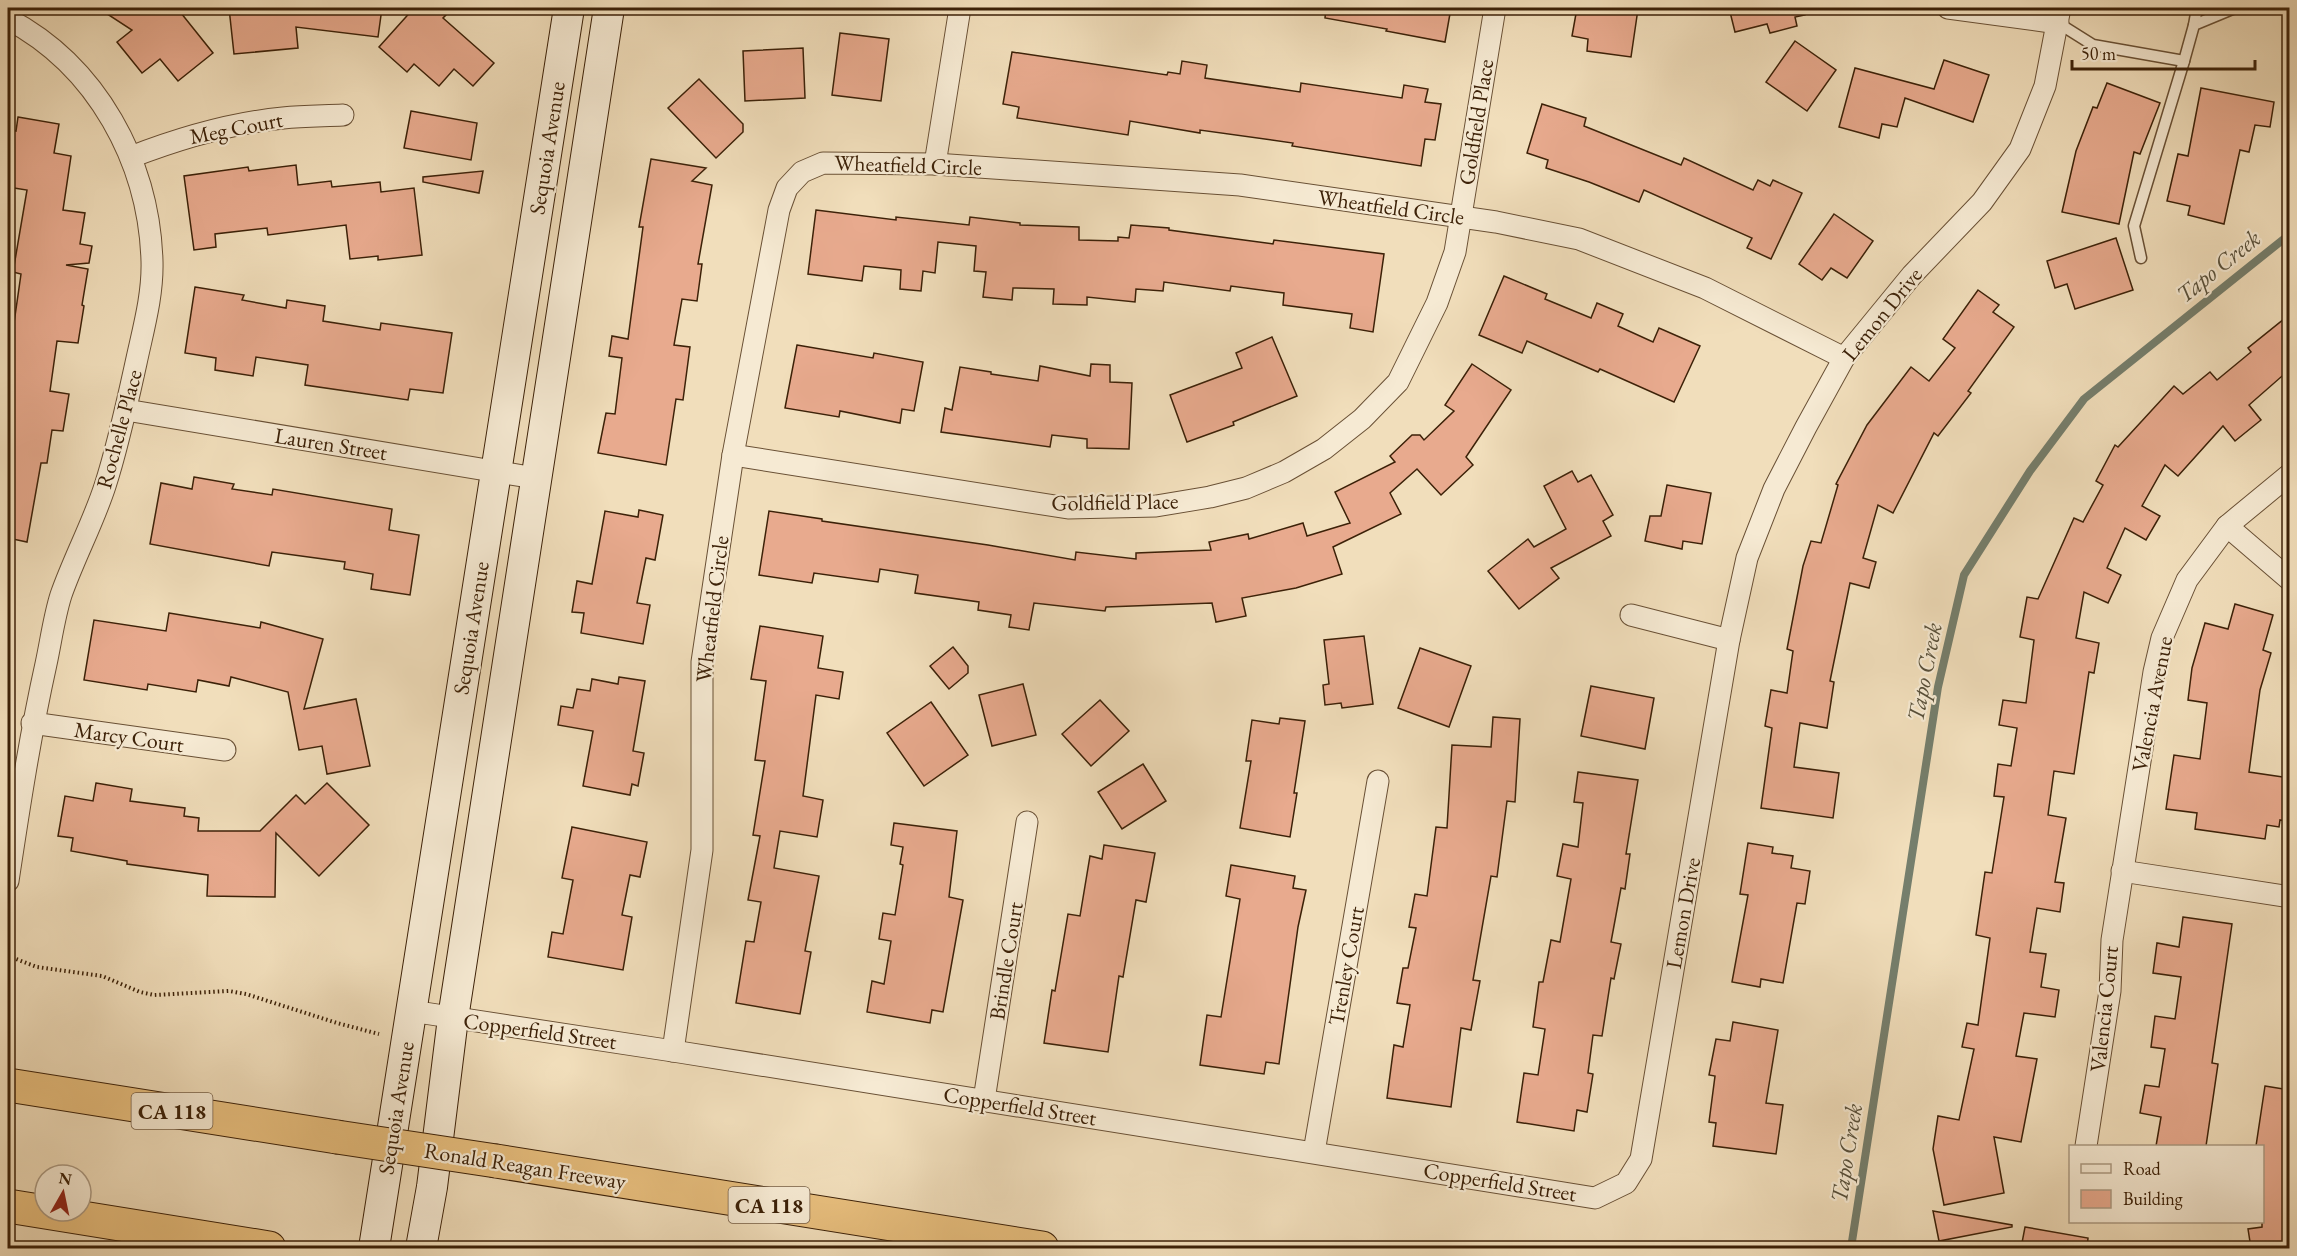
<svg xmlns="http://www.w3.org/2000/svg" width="2297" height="1256" viewBox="0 0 2297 1256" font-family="'EB Garamond',serif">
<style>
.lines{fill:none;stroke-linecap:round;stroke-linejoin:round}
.stream{stroke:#757e6c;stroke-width:8}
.building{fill:#e8aa8e;stroke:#3c2108;stroke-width:1.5}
.lane-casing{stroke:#695035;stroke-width:13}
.street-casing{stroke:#695035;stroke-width:23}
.secondary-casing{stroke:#3c2108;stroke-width:32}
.highway-casing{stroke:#3c2108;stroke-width:35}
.path{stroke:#3c2108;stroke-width:4;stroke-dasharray:1.5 3;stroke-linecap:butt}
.lane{stroke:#f6ead3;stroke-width:10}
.street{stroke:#f6ead3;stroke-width:21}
.secondary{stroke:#f6ead3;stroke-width:30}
.highway{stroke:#e8bf7e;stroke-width:33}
.highway-bridge-casing{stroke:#3c2108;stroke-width:35;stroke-linecap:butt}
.highway-bridge{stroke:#e8bf7e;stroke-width:33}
.labels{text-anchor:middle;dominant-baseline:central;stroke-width:4.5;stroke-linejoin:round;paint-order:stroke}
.shield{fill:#f6ead3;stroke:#745d45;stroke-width:1.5}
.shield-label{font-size:21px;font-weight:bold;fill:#3c2108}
.street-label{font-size:22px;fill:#3c2108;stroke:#f6ead3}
.water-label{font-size:24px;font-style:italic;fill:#58503a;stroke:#f6ead3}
</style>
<rect width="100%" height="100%" fill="#f1debb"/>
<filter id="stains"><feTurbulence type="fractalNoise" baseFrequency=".00333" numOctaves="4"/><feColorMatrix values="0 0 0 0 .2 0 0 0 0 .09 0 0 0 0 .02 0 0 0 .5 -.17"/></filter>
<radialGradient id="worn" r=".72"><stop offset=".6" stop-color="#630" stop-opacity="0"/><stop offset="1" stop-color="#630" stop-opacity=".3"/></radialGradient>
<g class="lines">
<path class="stream" d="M 1851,1248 L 1938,687 L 1964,575 L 2030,471 L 2084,399 L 2290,234"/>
</g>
<g class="building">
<path d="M 98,8 L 177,8 L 213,53 L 178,81 L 160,59 L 142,73 L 117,42 L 132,30 Z"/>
<path d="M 229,8 L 382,8 L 378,37 L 296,27 L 298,48 L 234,54 Z"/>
<path d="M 414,8 L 453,8 L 443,18 L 494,63 L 473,86 L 454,69 L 439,86 L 414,64 L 407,72 L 379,47 Z"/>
<path d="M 1326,8 L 1451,8 L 1445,42 L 1386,31 L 1387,29 L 1325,18 Z"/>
<path d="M 1577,8 L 1638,9 L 1631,57 L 1587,51 L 1588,39 L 1572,36 Z"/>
<path d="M 1729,8 L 1805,8 L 1805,15 L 1795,17 L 1797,26 L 1770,33 L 1767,24 L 1735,32 Z"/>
<path d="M 840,33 L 889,39 L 881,101 L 832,95 Z"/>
<path d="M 1795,41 L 1836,70 L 1807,111 L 1766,82 Z"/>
<path d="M 803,48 L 805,98 L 745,101 L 743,51 Z"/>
<path d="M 1012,52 L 1167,75 L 1168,72 L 1180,74 L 1182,61 L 1207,65 L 1205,78 L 1300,92 L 1301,83 L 1402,98 L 1404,85 L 1428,89 L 1425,102 L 1441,104 L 1435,140 L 1425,139 L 1421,166 L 1292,146 L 1293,143 L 1200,130 L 1200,133 L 1130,121 L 1128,135 L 1017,118 L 1019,107 L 1003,104 Z"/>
<path d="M 1944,60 L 1989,75 L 1973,122 L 1905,98 L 1897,127 L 1882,124 L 1879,138 L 1839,127 L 1855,68 L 1934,89 Z"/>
<path d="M 699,79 L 743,124 L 743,132 L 716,158 L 668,108 Z"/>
<path d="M 2107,83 L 2160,103 L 2140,154 L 2134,152 L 2119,224 L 2062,212 L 2076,151 L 2093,107 L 2097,108 Z"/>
<path d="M 2201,88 L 2274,102 L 2270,127 L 2255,125 L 2249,152 L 2240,150 L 2224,224 L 2188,215 L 2190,206 L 2167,201 L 2178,154 L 2188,156 Z"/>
<path d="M 1542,104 L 1586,118 L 1584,126 L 1681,165 L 1684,158 L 1753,190 L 1758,180 L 1770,186 L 1773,180 L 1802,193 L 1771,259 L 1747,248 L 1752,238 L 1644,190 L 1639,202 L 1589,182 L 1546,168 L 1548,160 L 1527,153 Z"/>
<path d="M 411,111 L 477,123 L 471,160 L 404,148 Z"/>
<path d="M 18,117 L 59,124 L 54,153 L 71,156 L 63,210 L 85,213 L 80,244 L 92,246 L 89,263 L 66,265 L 88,269 L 82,305 L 84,306 L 78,343 L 57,341 L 50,391 L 69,394 L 63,431 L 52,430 L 47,463 L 41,463 L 27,542 L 8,538 L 8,322 L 14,323 L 21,274 L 13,272 L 27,190 L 8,187 L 8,129 L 16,131 Z"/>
<path d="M 651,159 L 706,168 L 692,181 L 712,185 L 698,264 L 702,264 L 697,301 L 682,299 L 674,345 L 690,347 L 683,400 L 676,399 L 666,465 L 598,453 L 606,413 L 615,414 L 622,358 L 609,356 L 612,336 L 628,339 L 643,227 L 639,227 Z"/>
<path d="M 296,165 L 298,185 L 331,181 L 332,187 L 380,182 L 381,192 L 414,188 L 422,255 L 378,260 L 378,256 L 350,259 L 346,225 L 268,235 L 267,228 L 215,234 L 216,247 L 194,250 L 184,176 L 248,167 L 249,171 Z"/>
<path d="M 483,171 L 479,193 L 423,182 L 423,177 Z"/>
<path d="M 816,210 L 896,220 L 896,217 L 969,225 L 970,217 L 1020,223 L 1020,225 L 1079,227 L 1079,240 L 1118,241 L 1118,237 L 1129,238 L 1131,225 L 1169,228 L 1169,230 L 1273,244 L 1274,240 L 1384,254 L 1373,332 L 1350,328 L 1352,314 L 1283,305 L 1284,293 L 1231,286 L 1230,291 L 1164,282 L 1163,291 L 1136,289 L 1135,302 L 1087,297 L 1087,305 L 1053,304 L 1054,289 L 1013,288 L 1012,300 L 983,297 L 986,272 L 974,271 L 976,246 L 938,242 L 935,273 L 923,271 L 921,291 L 900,289 L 901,270 L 864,266 L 862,281 L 808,274 Z"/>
<path d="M 1834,214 L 1873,241 L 1847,278 L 1831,268 L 1822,280 L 1799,264 Z"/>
<path d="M 2116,238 L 2133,290 L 2075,309 L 2067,284 L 2055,288 L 2047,261 Z"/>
<path d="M 1504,276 L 1547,294 L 1545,299 L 1591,318 L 1597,303 L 1623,314 L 1618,326 L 1653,342 L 1659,328 L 1700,346 L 1674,402 L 1600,369 L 1598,372 L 1527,341 L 1522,353 L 1479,335 Z"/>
<path d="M 195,287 L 244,295 L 242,300 L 286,308 L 287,300 L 325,306 L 323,321 L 380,330 L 381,323 L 452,333 L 443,393 L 410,389 L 408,400 L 305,385 L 308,365 L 256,357 L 253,376 L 215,370 L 216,358 L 185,353 Z"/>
<path d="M 1978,290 L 1999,305 L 1993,312 L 2014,327 L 1968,391 L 1971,393 L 1938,436 L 1934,433 L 1893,513 L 1878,505 L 1863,558 L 1876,562 L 1869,588 L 1850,583 L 1830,681 L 1834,682 L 1827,728 L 1800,723 L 1794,767 L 1839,773 L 1833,818 L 1761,808 L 1772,728 L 1765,726 L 1771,690 L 1787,693 L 1793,651 L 1787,649 L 1803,566 L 1811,541 L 1821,543 L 1838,485 L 1836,484 L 1867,425 L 1911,367 L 1929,381 L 1955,348 L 1943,339 Z"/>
<path d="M 2289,315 L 2289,370 L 2249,405 L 2261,420 L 2235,441 L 2223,426 L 2178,476 L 2165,465 L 2142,506 L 2160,516 L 2146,540 L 2125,528 L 2107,568 L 2121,575 L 2108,603 L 2084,592 L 2076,638 L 2099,643 L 2094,673 L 2089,672 L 2074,774 L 2054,771 L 2048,815 L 2066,818 L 2055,882 L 2064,883 L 2060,912 L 2037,908 L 2030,952 L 2046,954 L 2041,987 L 2059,990 L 2055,1017 L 2024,1013 L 2016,1056 L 2037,1059 L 2021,1142 L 1994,1137 L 2004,1193 L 1944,1205 L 1933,1149 L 1938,1116 L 1959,1120 L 1974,1049 L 1962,1047 L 1967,1023 L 1978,1025 L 1990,938 L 1976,935 L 1985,872 L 1992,873 L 2004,797 L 1994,796 L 1998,764 L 2011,766 L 2017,728 L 1999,725 L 2003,700 L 2026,703 L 2034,640 L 2020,637 L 2027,597 L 2038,599 L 2074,518 L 2083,522 L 2103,485 L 2096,481 L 2115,445 L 2118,447 L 2174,386 L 2183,394 L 2210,372 L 2217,380 L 2251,352 L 2248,348 Z"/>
<path d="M 1272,337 L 1297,396 L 1233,422 L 1234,425 L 1187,442 L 1170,395 L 1242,368 L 1236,353 Z"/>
<path d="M 797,345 L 873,358 L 874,353 L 923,362 L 914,411 L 902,409 L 900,423 L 840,411 L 839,417 L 785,408 Z"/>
<path d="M 1091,364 L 1110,365 L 1110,382 L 1132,383 L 1129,449 L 1087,448 L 1087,439 L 1052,435 L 1050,447 L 941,432 L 945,408 L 952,410 L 960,367 L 991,372 L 991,374 L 1038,381 L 1040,366 L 1090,376 Z"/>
<path d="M 1472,364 L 1511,390 L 1466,457 L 1473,465 L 1441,495 L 1417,469 L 1390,493 L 1401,514 L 1333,547 L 1342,574 L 1296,588 L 1242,598 L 1246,616 L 1216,622 L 1212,603 L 1106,607 L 1105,611 L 1034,603 L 1029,630 L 1009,627 L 1011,615 L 978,610 L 979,602 L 915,593 L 918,575 L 880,569 L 878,582 L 814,573 L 812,583 L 759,575 L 769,511 L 822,519 L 822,521 L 988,545 L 1075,560 L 1076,552 L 1136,559 L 1136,553 L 1211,550 L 1209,542 L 1248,534 L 1249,539 L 1303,523 L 1307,536 L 1350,523 L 1335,492 L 1395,462 L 1390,456 L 1412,435 L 1420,435 L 1424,440 L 1454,411 L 1445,405 Z"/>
<path d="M 1572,471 L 1578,482 L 1591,475 L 1613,515 L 1603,521 L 1611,536 L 1551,568 L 1559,578 L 1519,609 L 1488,571 L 1528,539 L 1534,547 L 1566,529 L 1544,486 Z"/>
<path d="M 194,477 L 234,484 L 232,489 L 272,495 L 273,489 L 392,509 L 389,530 L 419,535 L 410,595 L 371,589 L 373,574 L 344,569 L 345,562 L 272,552 L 269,566 L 150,544 L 161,483 L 192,489 Z"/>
<path d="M 1667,485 L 1711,493 L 1702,544 L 1683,541 L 1682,549 L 1645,541 L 1650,516 L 1661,516 Z"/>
<path d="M 639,510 L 663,515 L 655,560 L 646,558 L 637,603 L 650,605 L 643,644 L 581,633 L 584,613 L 572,612 L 577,581 L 592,584 L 605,511 L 638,517 Z"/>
<path d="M 2235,604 L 2273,615 L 2263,650 L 2271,653 L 2260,690 L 2249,772 L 2289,778 L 2289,822 L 2280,820 L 2279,827 L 2267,825 L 2265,839 L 2195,829 L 2197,813 L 2166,809 L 2174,755 L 2200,759 L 2207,703 L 2188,700 L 2192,668 L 2205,623 L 2228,629 Z"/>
<path d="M 169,613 L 260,628 L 261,622 L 323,639 L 304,709 L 356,699 L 370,766 L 327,774 L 322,746 L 299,750 L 288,692 L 231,677 L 229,686 L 198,680 L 196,692 L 148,684 L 147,690 L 84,680 L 94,620 L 166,631 Z"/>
<path d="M 760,626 L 823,636 L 818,668 L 843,672 L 839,699 L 816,695 L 803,796 L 823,800 L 817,837 L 780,831 L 774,868 L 819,876 L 805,951 L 811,952 L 800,1014 L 736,1003 L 746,941 L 754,942 L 761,902 L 748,900 L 760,836 L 753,835 L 765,761 L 755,760 L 766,681 L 751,679 Z"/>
<path d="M 1364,636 L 1373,704 L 1342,708 L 1341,703 L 1325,705 L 1323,685 L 1329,684 L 1324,640 Z"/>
<path d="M 953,647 L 968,666 L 968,673 L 949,689 L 930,666 Z"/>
<path d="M 1420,648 L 1471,666 L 1449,727 L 1398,708 Z"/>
<path d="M 619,677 L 645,681 L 633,751 L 644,753 L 638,786 L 632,784 L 630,795 L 583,786 L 593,731 L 558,725 L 561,706 L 573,708 L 577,689 L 590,691 L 592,679 L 618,684 Z"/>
<path d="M 1023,684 L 1036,735 L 992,746 L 979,695 Z"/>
<path d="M 1591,686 L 1654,698 L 1645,749 L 1581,736 Z"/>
<path d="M 1100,700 L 1129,731 L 1091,766 L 1062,734 Z"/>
<path d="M 931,702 L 968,755 L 924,786 L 887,733 Z"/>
<path d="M 1493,717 L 1520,719 L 1515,802 L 1507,801 L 1497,877 L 1491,876 L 1473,980 L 1480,981 L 1471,1030 L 1461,1028 L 1451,1107 L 1387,1098 L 1394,1045 L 1403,1047 L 1410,1005 L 1397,1003 L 1403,968 L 1408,968 L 1416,928 L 1409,927 L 1415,894 L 1427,896 L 1436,827 L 1447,828 L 1452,745 L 1491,747 Z"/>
<path d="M 1280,718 L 1305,721 L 1294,793 L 1297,793 L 1290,837 L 1240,828 L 1251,761 L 1246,761 L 1252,720 L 1279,724 Z"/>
<path d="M 1143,764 L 1166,801 L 1122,829 L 1098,792 Z"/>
<path d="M 1578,772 L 1638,780 L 1626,854 L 1630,854 L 1625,889 L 1621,888 L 1611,942 L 1621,944 L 1614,979 L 1611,978 L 1602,1036 L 1593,1035 L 1588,1073 L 1593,1074 L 1587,1112 L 1577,1110 L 1574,1131 L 1517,1122 L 1524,1073 L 1538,1075 L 1545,1029 L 1533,1027 L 1539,982 L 1543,982 L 1551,940 L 1560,942 L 1571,879 L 1557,876 L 1563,844 L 1578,847 L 1583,803 L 1574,802 Z"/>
<path d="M 96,783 L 132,789 L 130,801 L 185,808 L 184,816 L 199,818 L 198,831 L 260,831 L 296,795 L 305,804 L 327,783 L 369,825 L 319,876 L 276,833 L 275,897 L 207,896 L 208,875 L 127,864 L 127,861 L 71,851 L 73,838 L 58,836 L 65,796 L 93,801 Z"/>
<path d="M 894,823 L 957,831 L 949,897 L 963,900 L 943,1012 L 932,1010 L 930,1023 L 867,1012 L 872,981 L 884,984 L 891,941 L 879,939 L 883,913 L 895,915 L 903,865 L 900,864 L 903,847 L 891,845 Z"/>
<path d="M 572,827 L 647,842 L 640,877 L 630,875 L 622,915 L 632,917 L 623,970 L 548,957 L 552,932 L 563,934 L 573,880 L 562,878 Z"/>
<path d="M 1748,843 L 1773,847 L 1772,853 L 1793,856 L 1791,868 L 1810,871 L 1805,904 L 1797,903 L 1783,983 L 1761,979 L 1760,987 L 1732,982 L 1748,895 L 1740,894 Z"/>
<path d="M 1104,845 L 1155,853 L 1146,902 L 1136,900 L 1123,977 L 1119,976 L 1108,1052 L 1044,1043 L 1052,990 L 1055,991 L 1068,914 L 1080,916 L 1090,856 L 1102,859 Z"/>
<path d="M 1231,865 L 1295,876 L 1293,888 L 1306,890 L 1298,927 L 1279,1064 L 1266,1062 L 1264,1074 L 1200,1065 L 1207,1015 L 1221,1017 L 1240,899 L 1226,896 Z"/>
<path d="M 2183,917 L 2232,924 L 2212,1063 L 2218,1064 L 2206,1146 L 2156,1146 L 2161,1117 L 2140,1113 L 2145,1085 L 2159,1087 L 2165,1049 L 2151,1047 L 2155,1016 L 2175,1019 L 2181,977 L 2153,973 L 2157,943 L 2179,947 Z"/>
<path d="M 1733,1022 L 1778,1030 L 1766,1103 L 1783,1105 L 1776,1154 L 1713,1146 L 1716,1123 L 1709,1122 L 1715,1076 L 1709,1075 L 1716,1039 L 1730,1041 Z"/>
<path d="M 2265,1086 L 2289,1090 L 2289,1248 L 2251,1248 L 2248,1229 L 2262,1227 L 2262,1146 L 2256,1146 Z"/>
<path d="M 1933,1211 L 2012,1225 L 2012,1227 L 1939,1241 Z"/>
<path d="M 2025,1227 L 2088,1238 L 2087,1248 L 2021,1248 Z"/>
</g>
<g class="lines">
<defs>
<g id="lane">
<path d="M 2058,23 L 2093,45 L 2184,61 L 2194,25 L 2235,8"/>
<path d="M 2194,25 L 2197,8"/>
<path d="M 2141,258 L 2134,226 L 2184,61"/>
</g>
<g id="street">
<path d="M 1948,8 L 2058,23"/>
<path d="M 8,19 C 97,66 149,162 152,261 C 153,296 143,330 136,363 C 127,404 118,446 105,486 C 93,523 74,558 61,595 C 54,617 51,641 46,664 C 30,736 19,808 8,881"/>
<path d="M 131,157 C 180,138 231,123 283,118 C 303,116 323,116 343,115"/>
<path d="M 935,164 L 960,8"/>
<path d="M 126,410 L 535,478"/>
<path d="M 733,455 L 1068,508 L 1156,506 L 1210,497 L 1246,488 L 1284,472 L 1324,449 L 1362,419 L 1398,382 L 1437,303 L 1455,252 L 1495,8"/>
<path d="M 2227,526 L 2290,580"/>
<path d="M 1631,615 L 1729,640"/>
<path d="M 32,723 L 225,750"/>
<path d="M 2122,871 L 2290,897"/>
<path d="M 411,1011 L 673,1051 L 1595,1198 L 1626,1183 L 1641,1159 L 1729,640 L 1747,558 L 1774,489 L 1806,427 L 1844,358 L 1912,275 L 1982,202 L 2020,149 L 2045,86 L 2060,8"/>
<path d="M 673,1051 L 702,850 L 702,662 L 733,455 L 779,210 L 787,188 L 802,172 L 823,163 L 935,164 L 1240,185 L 1496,222 L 1579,239 L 1705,288 L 1844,358"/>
<path d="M 984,1100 L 1027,822"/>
<path d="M 2086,1146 L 2110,991 L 2112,940 L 2154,672 L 2162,638 L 2187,580 L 2227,526 L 2290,474"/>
<path d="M 1314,1152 L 1378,781"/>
</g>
<g id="secondary">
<path d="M 374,1248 L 569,8"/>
<path d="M 421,1248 L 432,1187 L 453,1018 L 609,8"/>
</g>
<g id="highway">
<path d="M 8,1085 L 337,1137"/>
<path d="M 496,1161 L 1042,1248"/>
<path d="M 8,1206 L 269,1248"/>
</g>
</defs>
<use href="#lane" class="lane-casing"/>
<use href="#street" class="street-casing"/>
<use href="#secondary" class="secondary-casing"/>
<use href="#highway" class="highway-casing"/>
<path class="path" d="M 8,956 L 37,967 L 102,976 L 140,992 L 154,995 L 229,991 L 246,994 L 337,1023 L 379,1034"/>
<use href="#lane" class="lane"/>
<use href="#street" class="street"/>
<use href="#secondary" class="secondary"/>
<use href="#highway" class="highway"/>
<defs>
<path id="highway-bridge" d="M 337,1137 L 496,1161"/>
</defs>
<use href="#highway-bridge" class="highway-bridge-casing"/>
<use href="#highway-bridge" class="highway-bridge"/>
</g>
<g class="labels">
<g class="shield">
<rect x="131.5" y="1093" width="81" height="36" rx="4.5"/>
<rect x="728.5" y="1187" width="81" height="36" rx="4.5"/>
</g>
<g class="shield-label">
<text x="172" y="1111">CA 118</text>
<text x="769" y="1205">CA 118</text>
</g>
<g class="street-label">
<text transform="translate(1476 122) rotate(-81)">Goldfield Place</text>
<text transform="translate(236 128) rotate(-11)">Meg Court</text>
<text transform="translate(547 148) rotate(-81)">Sequoia Avenue</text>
<text transform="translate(908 165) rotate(2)">Wheatfield Circle</text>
<text transform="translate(1391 207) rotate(8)">Wheatfield Circle</text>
<text transform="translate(1882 314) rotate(-51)">Lemon Drive</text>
<text transform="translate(119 429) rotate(-75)">Rochelle Place</text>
<text transform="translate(331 444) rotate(9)">Lauren Street</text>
<text transform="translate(1115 502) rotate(-1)">Goldfield Place</text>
<text transform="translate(712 609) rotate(-83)">Wheatfield Circle</text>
<text transform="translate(471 628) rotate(-81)">Sequoia Avenue</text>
<text transform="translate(2152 704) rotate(-79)">Valencia Avenue</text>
<text transform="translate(129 737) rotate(8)">Marcy Court</text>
<text transform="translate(1683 913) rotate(-80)">Lemon Drive</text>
<text transform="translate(1006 961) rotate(-81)">Brindle Court</text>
<text transform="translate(1346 966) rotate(-80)">Trenley Court</text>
<text transform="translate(2104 1009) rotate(-84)">Valencia Court</text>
<text transform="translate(540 1031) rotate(8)">Copperfield Street</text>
<text transform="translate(1020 1106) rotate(9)">Copperfield Street</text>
<text transform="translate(396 1108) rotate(-81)">Sequoia Avenue</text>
<text transform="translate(525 1166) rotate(9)">Ronald Reagan Freeway</text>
<text transform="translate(1500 1182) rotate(9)">Copperfield Street</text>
</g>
<g class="water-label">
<text transform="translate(2218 266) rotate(-39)">Tapo Creek</text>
<text transform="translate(1924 672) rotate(-79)">Tapo Creek</text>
<text transform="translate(1846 1153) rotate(-81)">Tapo Creek</text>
</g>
</g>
<rect width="2297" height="1256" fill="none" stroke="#f1debb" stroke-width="30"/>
<rect x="9" y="9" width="2279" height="1238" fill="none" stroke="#3c2108" stroke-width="3"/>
<rect x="15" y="15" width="2267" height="1226" fill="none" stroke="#3c2108" stroke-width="1.5"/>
<rect x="2069" y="1145" width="195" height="78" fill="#f6ead3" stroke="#ac9a82" stroke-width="1.5"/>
<rect x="2081" y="1164" width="30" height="9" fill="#f6ead3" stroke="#ac9a82" stroke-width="1.5"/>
<text x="2123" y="1175" font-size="18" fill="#3c2108">Road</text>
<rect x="2081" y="1190" width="30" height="18" fill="#e8aa8e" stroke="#ac9a82" stroke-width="1.5"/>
<text x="2123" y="1205" font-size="18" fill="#3c2108">Building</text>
<g transform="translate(63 1193) rotate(9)"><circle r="28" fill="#f6ead3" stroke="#ac9a82" stroke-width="1.5"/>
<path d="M0-4.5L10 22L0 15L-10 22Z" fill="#8f2418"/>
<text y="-9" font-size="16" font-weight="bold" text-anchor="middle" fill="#3c2108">N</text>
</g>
<path d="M2072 60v9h183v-9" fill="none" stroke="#3c2108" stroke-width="3"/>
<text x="2081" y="60" font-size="18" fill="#3c2108" stroke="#f6ead3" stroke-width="4.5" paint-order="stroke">50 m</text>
<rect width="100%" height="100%" filter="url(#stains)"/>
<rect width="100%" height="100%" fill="url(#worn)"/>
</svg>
